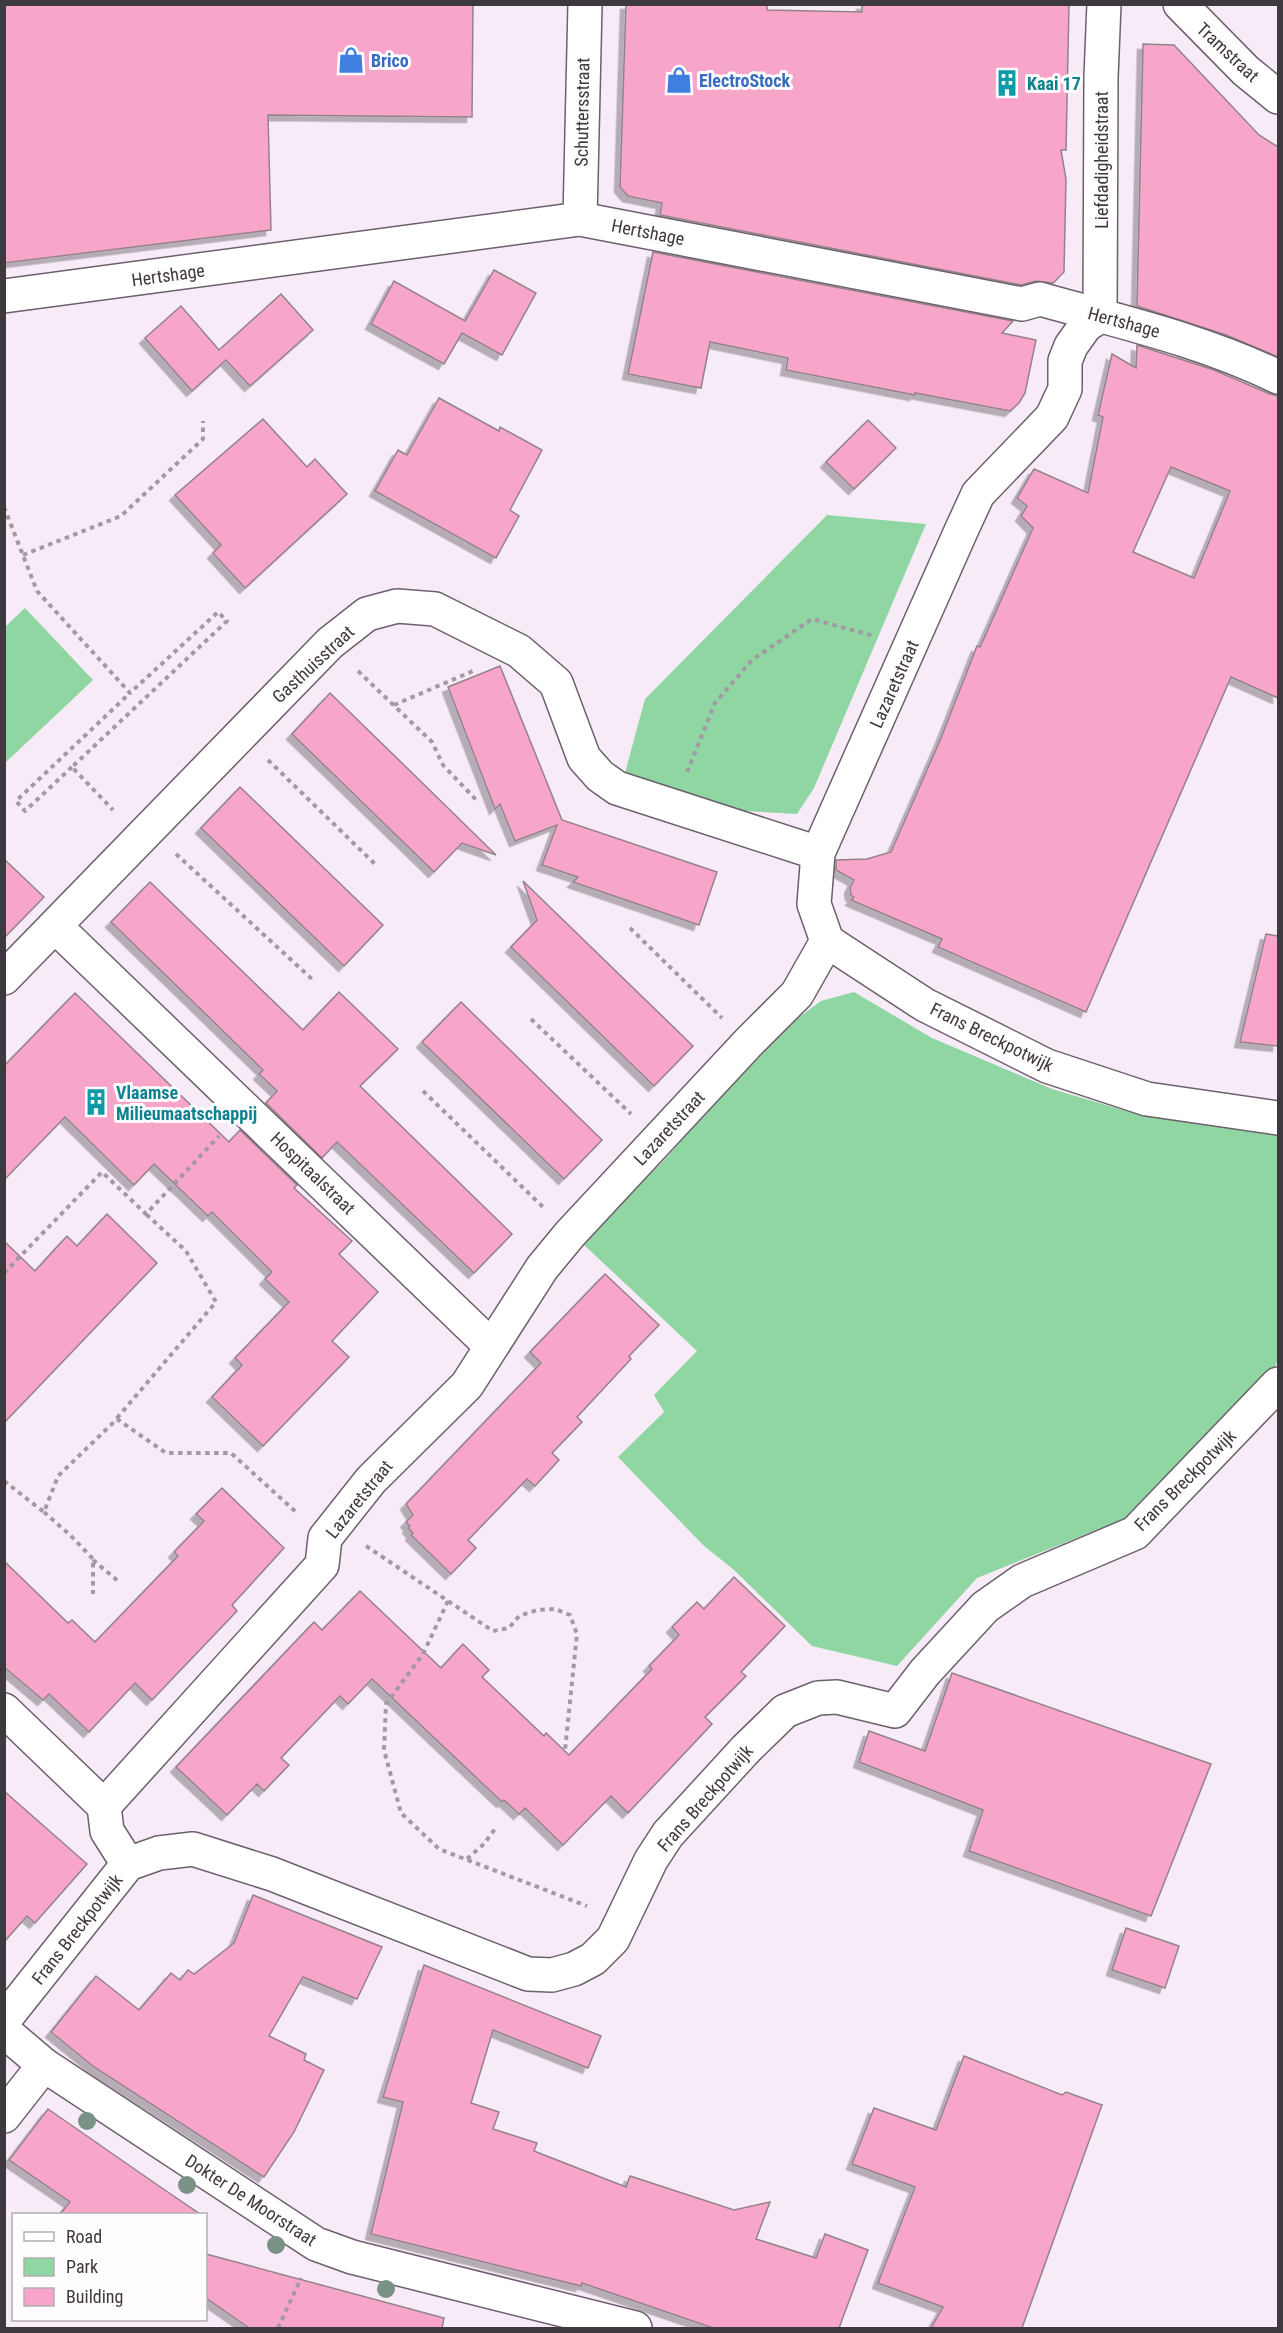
<svg xmlns="http://www.w3.org/2000/svg" width="1283" height="2333" viewBox="0 0 1283 2333" font-family="'Roboto Condensed',sans-serif">
<style>
.green{fill:#8fd6a2}
.building{fill:#f8a5ca;stroke:#938389;stroke-width:1.5;fill-rule:evenodd;filter:url(#shadow)}
.lines{fill:none;stroke-linecap:round;stroke-linejoin:round}
.minor-casing{stroke:#6b606b;stroke-width:36}
.path{stroke:#a299a2;stroke-width:4;stroke-dasharray:4.5 4.5;stroke-linecap:butt}
.minor{stroke:#fff;stroke-width:33}
.tree{fill:#7a9285}
.labels{text-anchor:middle;dominant-baseline:central;stroke-width:6;stroke-linejoin:round;paint-order:stroke}
.street-label{font-size:18px;fill:#3e393e;stroke:#fffcff}
.shop-label{font-size:18px;font-weight:bold;fill:#366cbe;stroke:#fffcff;text-anchor:start}
.culture-label{font-size:18px;font-weight:bold;fill:#0d838f;stroke:#fffcff;text-anchor:start}
</style>
<defs>
<filter id="shadow"><feDropShadow dx="-5.5" dy="5.5" stdDeviation="0" flood-color="#0004"/></filter>
</defs>
<rect width="100%" height="100%" fill="#f8ebf8"/>
<g class="green">
<path d="M 827,515 L 926,524 L 814,788 L 797,814 L 727,810 L 625,773 L 645,699 Z"/>
<path d="M 25,608 L 93,680 L 5,763 L 5,627 Z"/>
<path d="M 854,992 L 932,1038 L 1052,1089 L 1123,1110 L 1278,1131 L 1278,1359 L 1273,1372 L 1124,1519 L 977,1578 L 897,1666 L 812,1646 L 734,1570 L 703,1545 L 618,1457 L 664,1412 L 654,1395 L 697,1351 L 582,1243 L 668,1156 L 717,1100 L 798,1018 L 821,1001 Z"/>
</g>
<g class="building">
<path d="M 4,4 L 473,4 L 472,117 L 268,115 L 271,230 L 4,263 Z"/>
<path d="M 626,4 L 767,4 L 767,10 L 862,12 L 862,4 L 1069,4 L 1066,150 L 1061,150 L 1066,179 L 1064,272 L 1053,283 L 1036,281 L 1021,285 L 660,215 L 662,203 L 628,196 L 620,187 Z"/>
<path d="M 1143,44 L 1174,45 L 1259,135 L 1278,147 L 1278,357 L 1226,335 L 1137,306 Z"/>
<path d="M 653,252 L 1013,321 L 1002,333 L 1036,340 L 1025,393 L 1019,403 L 1010,411 L 915,393 L 915,395 L 786,370 L 788,358 L 710,342 L 701,388 L 628,374 Z"/>
<path d="M 494,270 L 536,293 L 502,355 L 462,333 L 444,364 L 371,324 L 394,281 L 465,321 Z"/>
<path d="M 281,294 L 313,330 L 250,386 L 226,360 L 192,391 L 145,338 L 181,306 L 219,350 Z"/>
<path d="M 1137,345 L 1214,370 L 1270,394 L 1278,396 L 1278,698 L 1231,677 L 1086,1012 L 938,947 L 942,939 L 851,900 L 854,897 L 851,895 L 850,888 L 854,880 L 836,870 L 836,860 L 867,859 L 891,852 L 941,738 L 977,646 L 980,647 L 1033,528 L 1021,516 L 1027,506 L 1017,498 L 1034,469 L 1088,493 L 1103,417 L 1098,415 L 1112,354 L 1136,368 ZM 1171,467 L 1230,491 L 1194,578 L 1133,552 Z"/>
<path d="M 439,398 L 499,431 L 500,427 L 542,450 L 510,510 L 519,516 L 496,558 L 375,491 L 398,450 L 407,455 Z"/>
<path d="M 263,419 L 307,467 L 315,459 L 347,494 L 245,588 L 213,553 L 221,545 L 175,495 Z"/>
<path d="M 868,420 L 896,448 L 854,489 L 826,462 Z"/>
<path d="M 500,666 L 562,820 L 717,872 L 699,925 L 573,882 L 578,877 L 542,865 L 557,825 L 515,841 L 500,804 L 495,809 L 448,687 Z"/>
<path d="M 330,693 L 404,765 L 496,855 L 462,843 L 434,872 L 292,734 Z"/>
<path d="M 240,787 L 383,925 L 344,966 L 201,828 Z"/>
<path d="M 4,859 L 44,897 L 4,938 Z"/>
<path d="M 523,881 L 693,1046 L 654,1086 L 511,947 L 537,920 Z"/>
<path d="M 150,882 L 303,1030 L 339,992 L 398,1049 L 360,1086 L 512,1234 L 474,1273 L 337,1142 L 322,1158 L 266,1103 L 277,1091 L 259,1074 L 263,1070 L 111,922 Z"/>
<path d="M 1266,934 L 1278,936 L 1278,1046 L 1240,1042 Z"/>
<path d="M 75,993 L 229,1142 L 240,1130 L 297,1185 L 294,1188 L 352,1241 L 339,1254 L 378,1292 L 332,1341 L 349,1357 L 263,1446 L 212,1397 L 242,1365 L 235,1358 L 289,1302 L 265,1279 L 272,1272 L 212,1212 L 208,1216 L 154,1164 L 134,1185 L 65,1117 L 4,1180 L 4,1066 Z"/>
<path d="M 461,1002 L 602,1140 L 564,1179 L 422,1042 Z"/>
<path d="M 107,1214 L 157,1263 L 4,1423 L 4,1241 L 35,1271 L 67,1236 L 77,1246 Z"/>
<path d="M 605,1274 L 659,1325 L 629,1356 L 631,1359 L 577,1417 L 582,1422 L 552,1453 L 559,1460 L 535,1486 L 527,1479 L 497,1510 L 468,1540 L 476,1548 L 451,1574 L 411,1535 L 413,1533 L 408,1528 L 410,1526 L 406,1522 L 413,1515 L 406,1504 L 541,1363 L 530,1352 Z"/>
<path d="M 222,1488 L 284,1548 L 232,1605 L 237,1611 L 152,1700 L 135,1683 L 89,1732 L 49,1694 L 43,1700 L 4,1667 L 4,1561 L 68,1623 L 72,1620 L 95,1642 L 178,1556 L 174,1552 L 204,1521 L 196,1514 Z"/>
<path d="M 734,1577 L 785,1626 L 741,1672 L 746,1676 L 705,1717 L 712,1724 L 628,1813 L 611,1796 L 563,1845 L 525,1808 L 519,1814 L 504,1800 L 502,1802 L 372,1679 L 348,1704 L 340,1696 L 281,1758 L 289,1765 L 264,1791 L 257,1784 L 227,1815 L 176,1767 L 314,1622 L 322,1630 L 360,1591 L 441,1668 L 463,1644 L 489,1670 L 482,1677 L 544,1736 L 546,1733 L 569,1755 L 652,1669 L 649,1666 L 679,1635 L 672,1627 L 697,1602 L 704,1609 Z"/>
<path d="M 952,1673 L 1211,1764 L 1151,1916 L 969,1851 L 983,1810 L 859,1762 L 869,1731 L 925,1751 Z"/>
<path d="M 4,1791 L 87,1864 L 35,1923 L 27,1916 L 4,1942 Z"/>
<path d="M 253,1895 L 382,1947 L 357,1999 L 303,1977 L 269,2036 L 306,2054 L 304,2060 L 324,2070 L 294,2132 L 264,2177 L 94,2067 L 51,2032 L 96,1976 L 139,2010 L 171,1973 L 180,1980 L 188,1970 L 194,1974 L 234,1943 Z"/>
<path d="M 1126,1928 L 1179,1946 L 1165,1988 L 1112,1970 Z"/>
<path d="M 424,1965 L 601,2036 L 588,2068 L 493,2030 L 471,2103 L 499,2112 L 493,2129 L 537,2143 L 534,2151 L 626,2187 L 630,2176 L 734,2210 L 770,2202 L 756,2239 L 816,2258 L 825,2234 L 868,2250 L 839,2328 L 713,2328 L 582,2283 L 581,2286 L 371,2234 L 403,2102 L 383,2097 Z"/>
<path d="M 964,2056 L 1062,2095 L 1066,2092 L 1102,2105 L 1022,2328 L 931,2328 L 943,2307 L 878,2283 L 915,2187 L 852,2164 L 874,2108 L 936,2130 Z"/>
<path d="M 48,2109 L 159,2186 L 200,2214 L 60,2214 L 70,2202 L 9,2160 Z"/>
<path d="M 206,2254 L 444,2318 L 442,2328 L 249,2328 L 206,2298 Z"/>
</g>
<g class="lines">
<defs>
<g id="minor">
<path d="M 1180,4 L 1246,71 L 1278,97"/>
<path d="M 580,219 L 585,4"/>
<path d="M 4,296 L 580,219 L 1022,304 L 1040,299 C 1121,322 1202,340 1278,377"/>
<path d="M 1100,316 L 1101,77 L 1104,4"/>
<path d="M 56,927 L 491,1346"/>
<path d="M 827,941 L 925,1005 L 1047,1066 L 1147,1099 L 1278,1118"/>
<path d="M 4,978 L 330,643 L 367,614 L 397,606 L 435,609 L 519,651 L 556,683 L 584,758 L 600,776 L 617,788 L 818,853"/>
<path d="M 4,1710 L 104,1806"/>
<path d="M 128,1864 L 107,1831 L 104,1806 L 322,1565 L 325,1538 L 371,1480 L 467,1385 L 542,1268 L 570,1234 L 748,1043 L 797,994 L 827,941 L 814,904 L 818,853 L 961,531 L 978,494 L 1052,417 L 1065,389 L 1065,361 L 1071,346 L 1086,325 L 1100,316"/>
<path d="M 4,2020 L 128,1864 L 159,1853 L 193,1849 L 272,1874 L 528,1974 L 552,1975 L 574,1969 L 593,1959 L 613,1939 L 651,1860 L 668,1834 L 746,1749 L 785,1711 L 818,1698 L 837,1697 L 895,1711 L 925,1672 L 985,1607 L 1022,1581 L 1135,1533 L 1278,1384"/>
<path d="M 4,2031 L 44,2065 L 316,2244 L 352,2257 L 635,2328"/>
<path d="M 4,2116 L 44,2065"/>
</g>
</defs>
<use href="#minor" class="minor-casing"/>
<g class="path">
<path d="M 4,507 L 37,591 L 130,693 L 218,612 L 227,621 L 72,767 L 113,810"/>
<path d="M 23,555 L 121,516 L 203,439 L 203,421"/>
<path d="M 358,671 L 432,742 L 443,765 L 478,802"/>
<path d="M 394,705 L 473,671"/>
<path d="M 268,760 L 377,866"/>
<path d="M 72,767 L 25,811 L 16,801 L 130,693"/>
<path d="M 687,772 L 715,703 L 752,660 L 812,619 L 874,636"/>
<path d="M 176,854 L 313,980"/>
<path d="M 630,928 L 722,1018"/>
<path d="M 531,1019 L 631,1114"/>
<path d="M 423,1091 L 543,1207"/>
<path d="M 4,1273 L 102,1172 L 146,1214 L 219,1136"/>
<path d="M 117,1418 L 216,1302 L 186,1251 L 146,1214"/>
<path d="M 4,1481 L 44,1512 L 58,1476 L 117,1419 L 166,1453 L 231,1453 L 297,1513"/>
<path d="M 44,1512 L 70,1535 L 93,1559 L 93,1594"/>
<path d="M 366,1546 L 493,1631 L 509,1628 L 519,1616 L 537,1610 L 555,1609 L 570,1615 L 577,1634 L 565,1750"/>
<path d="M 93,1560 L 118,1581"/>
<path d="M 448,1601 L 423,1654 L 386,1704 L 384,1750 L 401,1813 L 439,1849 L 587,1906"/>
<path d="M 467,1859 L 484,1844 L 497,1826"/>
<path d="M 278,2328 L 301,2278"/>
</g>
<use href="#minor" class="minor"/>
</g>
<g class="tree">
<circle cx="87" cy="2121" r="9"/>
<circle cx="187" cy="2185" r="9"/>
<circle cx="276" cy="2245" r="9"/>
<circle cx="386" cy="2289" r="9"/>
</g>
<defs>
<symbol id="shop-bare" viewBox="-9 -9 18 18"><path d="M-5-2.5h2.3a2.7 3.5 0 0 1 5.4 0H5L5.5 6h-11ZM-1.5-2.5h3a1.5 2.3 0 0 0-3 0Z" fill="#3f7fe0" stroke="#fffcff" stroke-width="2.5" paint-order="stroke"/></symbol>
<symbol id="building-bare" viewBox="-9 -9 18 18"><path d="M-4-6H4V6H1V3H-1V6H-4ZM-2.5-4.3h1.7v1.8h-1.7ZM.8-4.3h1.7v1.8H.8ZM-2.5-1h1.7V.8h-1.7ZM.8-1h1.7V.8H.8Z" fill="#0f9aa8" stroke="#fffcff" stroke-width="2.5" paint-order="stroke"/></symbol>
</defs>
<g fill-rule="evenodd">
<use href="#shop-bare" x="332" y="41" width="38" height="38"/>
<use href="#shop-bare" x="660" y="61" width="38" height="38"/>
<use href="#building-bare" x="988" y="64" width="38" height="38"/>
<use href="#building-bare" x="77" y="1083" width="38" height="38"/>
</g>
<g class="labels">
<g class="street-label">
<text transform="translate(1228 52) rotate(43)">Tramstraat</text>
<text transform="translate(582 112) rotate(-89)">Schuttersstraat</text>
<text transform="translate(1101 160) rotate(-90)">Liefdadigheidstraat</text>
<text transform="translate(648 232) rotate(11)">Hertshage</text>
<text transform="translate(168 275) rotate(-8)">Hertshage</text>
<text transform="translate(1124 322) rotate(15)">Hertshage</text>
<text transform="translate(313 664) rotate(-43)">Gasthuisstraat</text>
<text transform="translate(894 684) rotate(-66)">Lazaretstraat</text>
<text transform="translate(992 1037) rotate(26)">Frans Breckpotwijk</text>
<text transform="translate(669 1128) rotate(-47)">Lazaretstraat</text>
<text transform="translate(313 1173) rotate(44)">Hospitaalstraat</text>
<text transform="translate(1185 1480) rotate(-45)">Frans Breckpotwijk</text>
<text transform="translate(359 1499) rotate(-51)">Lazaretstraat</text>
<text transform="translate(705 1798) rotate(-49)">Frans Breckpotwijk</text>
<text transform="translate(77 1929) rotate(-52)">Frans Breckpotwijk</text>
<text transform="translate(251 2200) rotate(33)">Dokter De Moorstraat</text>
</g>
<g class="shop-label">
<text x="371" y="60">Brico</text>
<text x="699" y="80">ElectroStock</text>
</g>
<g class="culture-label">
<text x="1027" y="83">Kaai 17</text>
<text x="116" y="1092">Vlaamse<tspan x="116" dy="21">Milieumaatschappij</tspan></text>
</g>
</g>
<rect width="1283" height="2333" fill="none" stroke="#3e393e" stroke-width="12"/>
<rect x="12" y="2213" width="195" height="108" fill="#fffcff" stroke="#b2aeb2" stroke-width="1.5"/>
<rect x="24" y="2232" width="30" height="9" fill="#ffffff" stroke="#b2aeb2" stroke-width="1.5"/>
<text x="66" y="2243" font-size="18" fill="#3e393e">Road</text>
<rect x="24" y="2258" width="30" height="18" fill="#8fd6a2" stroke="#b2aeb2" stroke-width="1.5"/>
<text x="66" y="2273" font-size="18" fill="#3e393e">Park</text>
<rect x="24" y="2288" width="30" height="18" fill="#f8a5ca" stroke="#b2aeb2" stroke-width="1.5"/>
<text x="66" y="2303" font-size="18" fill="#3e393e">Building</text>
</svg>
